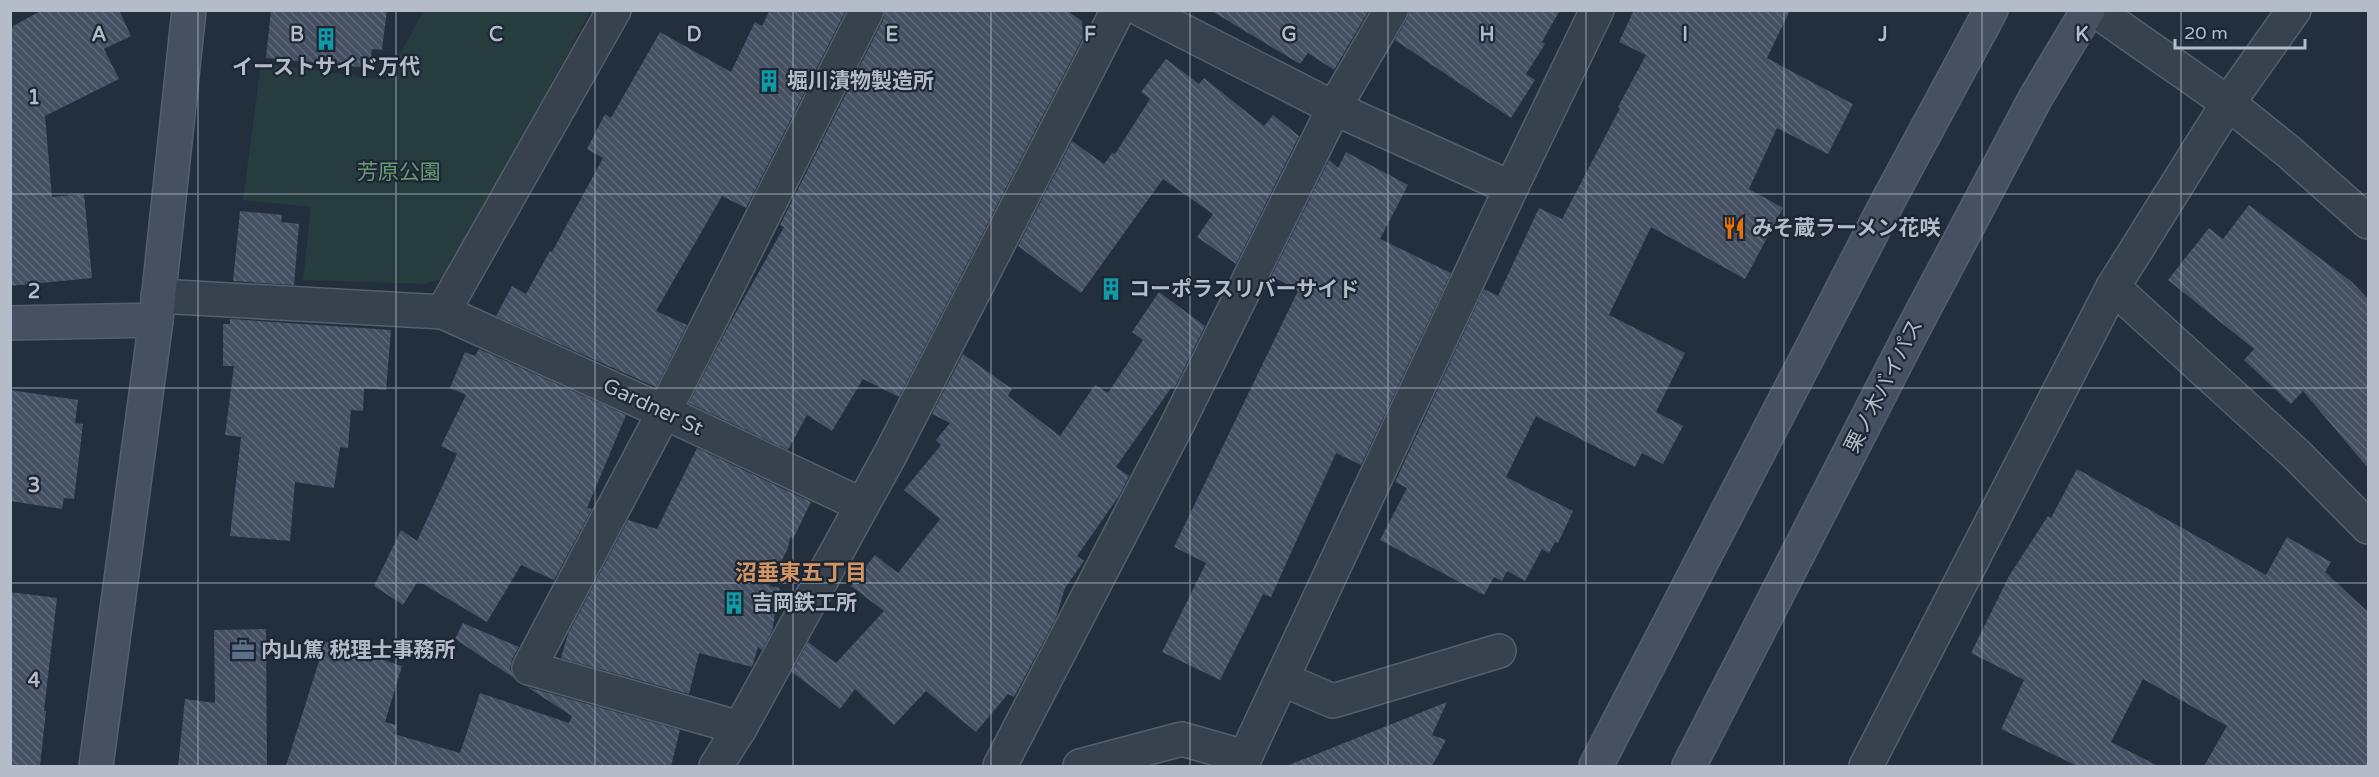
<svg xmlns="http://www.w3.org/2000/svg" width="2379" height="777" font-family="'Varela Round','Noto Sans JP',sans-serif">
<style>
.park{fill:#263c3f}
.building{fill:url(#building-back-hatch)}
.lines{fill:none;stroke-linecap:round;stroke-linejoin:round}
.street-casing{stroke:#565f6c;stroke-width:36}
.secondary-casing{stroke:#565f6c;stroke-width:36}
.street{stroke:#38414e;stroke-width:33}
.secondary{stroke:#465061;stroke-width:33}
.grid{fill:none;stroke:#b4bcc9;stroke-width:1.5;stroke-opacity:0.55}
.labels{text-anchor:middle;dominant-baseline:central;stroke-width:4.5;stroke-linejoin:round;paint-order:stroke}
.poi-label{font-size:21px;font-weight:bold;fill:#b4bcc9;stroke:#1d2633;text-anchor:start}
.park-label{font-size:21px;fill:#6b9a76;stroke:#1d2633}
.street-label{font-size:21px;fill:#b4bcc9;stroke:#1d2633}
.neighbourhood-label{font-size:22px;font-weight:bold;fill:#d59563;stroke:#1d2633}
.grid-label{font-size:20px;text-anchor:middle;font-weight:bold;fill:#b4bcc9;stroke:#1d2633;stroke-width:4.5;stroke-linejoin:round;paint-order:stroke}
</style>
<defs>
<pattern id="building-back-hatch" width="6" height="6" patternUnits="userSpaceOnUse" patternTransform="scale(1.5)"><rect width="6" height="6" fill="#455162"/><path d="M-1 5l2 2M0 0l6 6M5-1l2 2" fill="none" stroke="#5d6877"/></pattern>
</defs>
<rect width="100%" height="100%" fill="#242f3e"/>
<!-- park -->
<polygon class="park" points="424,11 590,11 451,276 425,284 303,280 311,207 243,200 261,63 385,80"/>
<!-- building -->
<g class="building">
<polygon points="42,10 119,10 131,36 104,49 119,79 45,116 52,197 84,194 92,278 10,286 10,28"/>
<polygon points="271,10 387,10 382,50 372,49 370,68 266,58"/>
<polygon points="770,10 846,10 746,208 722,196 656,311 687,325 656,387 496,316 512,286 526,294 550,251 552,252 603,158 587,149 605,114 611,118 660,32 731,72 755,22 762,26"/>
<polygon points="885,10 1066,10 1082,21 1083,37 899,397 863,379 832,431 807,415 788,450 689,403 728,327 784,227 780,225 884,18"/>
<polygon points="1210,10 1369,10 1334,70 1308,53 1300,64"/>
<polygon points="1410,10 1560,10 1542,42 1545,44 1526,74 1535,80 1511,118 1395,40 1407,19"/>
<polygon points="1634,10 1790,10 1767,58 1853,104 1828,154 1777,128 1749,189 1783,208 1745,279 1651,227 1609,315 1685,353 1656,412 1683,426 1663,464 1642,453 1635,467 1536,416 1506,477 1573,511 1558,543 1555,542 1549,553 1542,549 1525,581 1507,571 1502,581 1494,577 1484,595 1380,540 1407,488 1395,482 1484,289 1498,296 1539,208 1562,219 1620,108 1618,107 1646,55 1619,42"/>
<polygon points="1166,59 1199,84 1204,78 1264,126 1273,115 1299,136 1236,264 1197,237 1213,214 1163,179 1081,293 1018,246 1072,141 1104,164 1112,153 1115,154 1150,99 1141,92"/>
<polygon points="1346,152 1408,185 1380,239 1451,273 1361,465 1336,453 1271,597 1263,594 1220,680 1162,652 1206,563 1174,547 1298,291 1274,277 1267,285 1329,160 1338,168"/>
<polygon points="2249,205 2352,282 2368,299 2368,468 2303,391 2291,404 2244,360 2254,349 2168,280 2209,228 2223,239"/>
<polygon points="240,211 282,215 281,222 299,224 294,285 233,281"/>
<polygon points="1159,292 1205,326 1174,389 1171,388 1116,467 1129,476 1119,496 1077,556 1084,561 1065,588 1056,618 1014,697 1008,694 976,732 926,691 894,725 855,689 840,709 792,672 808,642 836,663 884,611 851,586 875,555 898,573 940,519 904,490 941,445 936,440 950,423 932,414 963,354 1012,389 1008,396 1060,436 1095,385 1108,393 1143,340 1132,332"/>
<polygon points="230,319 391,330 386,390 364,388 363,411 351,410 348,448 340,447 334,488 295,482 290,541 230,536 241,437 225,435 234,366 223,366 223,324 230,324"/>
<polygon points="479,349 626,415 587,508 592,509 554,580 521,565 487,622 418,581 403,605 374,586 401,530 417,541 457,454 441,446 466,395 450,388 465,352 475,356"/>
<polygon points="10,390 78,400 75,423 83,424 74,499 64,498 62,509 10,501"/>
<polygon points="697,448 811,502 793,539 790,537 788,548 769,586 780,588 772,631 762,650 758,647 752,667 699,653 689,694 561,658 568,634 628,520 657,529"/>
<polygon points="2077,469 2266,575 2287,537 2331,562 2325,572 2368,612 2368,766 2204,766 2227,726 2143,679 2111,742 2158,766 2077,766 2001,729 2024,680 1971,653 2009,576 2048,516 2051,518"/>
<polygon points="10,592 57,598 44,711 46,711 40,766 10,766"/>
<polygon points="463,623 519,647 512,659 510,669 514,678 455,639"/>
<polygon points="266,629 267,766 178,766 185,699 215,703 214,630"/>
<polygon points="325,642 402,666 385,722 397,725 394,734 460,753 480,693 569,723 572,716 527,687 680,730 671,766 286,766"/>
<polygon points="1447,702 1432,735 1446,740 1432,766 1290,766 1289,765"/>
</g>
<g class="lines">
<!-- street casing -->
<g class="street-casing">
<g id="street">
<polyline points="1142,10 1334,108 1511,188"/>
<polyline points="2095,10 2228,103 2289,152 2368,222"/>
<polyline points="2113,287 2296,454 2368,527"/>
<polyline points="158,296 443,312 664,412 862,505"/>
<polyline points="443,312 614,10"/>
<polyline points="1282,679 1333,701 1499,651"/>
<polyline points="740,728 529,668 664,412 867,10"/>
<polyline points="716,766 740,728 891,453 1118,10"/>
<polyline points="1000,766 1178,423 1334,108 1391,10"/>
<polyline points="1080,766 1182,739 1245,757"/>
<polyline points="1241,766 1511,188 1597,10"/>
<polyline points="1866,766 2113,287 2228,103 2294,10"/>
</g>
</g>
<!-- secondary casing -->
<g class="secondary-casing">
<g id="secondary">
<polyline points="10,323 156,320"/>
<polyline points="96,766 156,320 189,10"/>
<polyline points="1596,766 1888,201 1991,10"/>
<polyline points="1689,766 1909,337 2036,97 2088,10"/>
</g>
</g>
<!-- street -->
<use href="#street" class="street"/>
<!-- secondary -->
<use href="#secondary" class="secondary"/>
</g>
<!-- grid -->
<path class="grid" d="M 198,10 L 198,766M 396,10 L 396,766M 595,10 L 595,766M 793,10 L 793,766M 991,10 L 991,766M 1190,10 L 1190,766M 1388,10 L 1388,766M 1586,10 L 1586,766M 1784,10 L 1784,766M 1982,10 L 1982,766M 2181,10 L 2181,766M 10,194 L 2368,194M 10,388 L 2368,388M 10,583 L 2368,583"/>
<!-- icons -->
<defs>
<g id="building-bare" transform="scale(1.8)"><path d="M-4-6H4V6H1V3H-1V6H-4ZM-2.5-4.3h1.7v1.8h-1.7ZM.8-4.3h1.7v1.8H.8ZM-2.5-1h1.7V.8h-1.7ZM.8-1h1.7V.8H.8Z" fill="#0f9aa8" stroke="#1d2633" stroke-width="2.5" paint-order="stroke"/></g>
<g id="restaurant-bare" transform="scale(1.8)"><path d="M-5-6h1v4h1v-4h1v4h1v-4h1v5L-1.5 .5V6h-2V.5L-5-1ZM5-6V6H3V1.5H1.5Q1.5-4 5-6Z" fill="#e8710a" stroke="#1d2633" stroke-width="2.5" paint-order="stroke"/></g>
<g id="office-bare" transform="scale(1.8)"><path d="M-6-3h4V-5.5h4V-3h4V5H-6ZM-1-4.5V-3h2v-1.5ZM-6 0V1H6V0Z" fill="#5c6f8a" stroke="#1d2633" stroke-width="2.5" paint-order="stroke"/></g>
</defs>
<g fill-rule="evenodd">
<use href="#building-bare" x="326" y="39"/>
<use href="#building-bare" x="769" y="81"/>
<use href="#restaurant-bare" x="1734" y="228"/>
<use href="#building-bare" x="1111" y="289"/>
<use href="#building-bare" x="734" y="603"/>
<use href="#office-bare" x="243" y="650"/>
</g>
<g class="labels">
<!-- poi labels -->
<g class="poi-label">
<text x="326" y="67" text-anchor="middle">イーストサイド万代</text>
<text x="787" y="81">堀川漬物製造所</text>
<text x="1752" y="228">みそ蔵ラーメン花咲</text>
<text x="1129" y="289">コーポラスリバーサイド</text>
<text x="752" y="603">吉岡鉄工所</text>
<text x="261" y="650">内山篤 税理士事務所</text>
</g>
<!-- park labels -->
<g class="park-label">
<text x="399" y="172">芳原公園</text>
</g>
<!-- street labels -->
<g class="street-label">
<text transform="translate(1884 386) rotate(-63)">栗ノ木バイパス</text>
<text transform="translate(653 407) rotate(25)">Gardner St</text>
</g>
<!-- neighbourhood labels -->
<g class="neighbourhood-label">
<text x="801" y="573">沼垂東五丁目</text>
</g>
</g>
<g class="grid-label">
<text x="99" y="41">A</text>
<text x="297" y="41">B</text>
<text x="496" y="41">C</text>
<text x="694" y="41">D</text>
<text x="892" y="41">E</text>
<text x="1090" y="41">F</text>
<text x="1289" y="41">G</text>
<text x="1487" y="41">H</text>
<text x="1685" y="41">I</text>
<text x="1883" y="41">J</text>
<text x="2082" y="41">K</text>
<text x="34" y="104">1</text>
<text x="34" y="298">2</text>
<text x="34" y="492">3</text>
<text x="34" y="687">4</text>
</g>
<!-- border -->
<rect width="2379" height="777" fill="none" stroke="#b4bcc9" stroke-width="24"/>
<!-- scale -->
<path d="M2175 39v9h130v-9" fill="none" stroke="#b4bcc9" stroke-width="3"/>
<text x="2184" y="39" font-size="18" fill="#b4bcc9" stroke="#1d2633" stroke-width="4.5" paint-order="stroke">20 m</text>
</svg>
